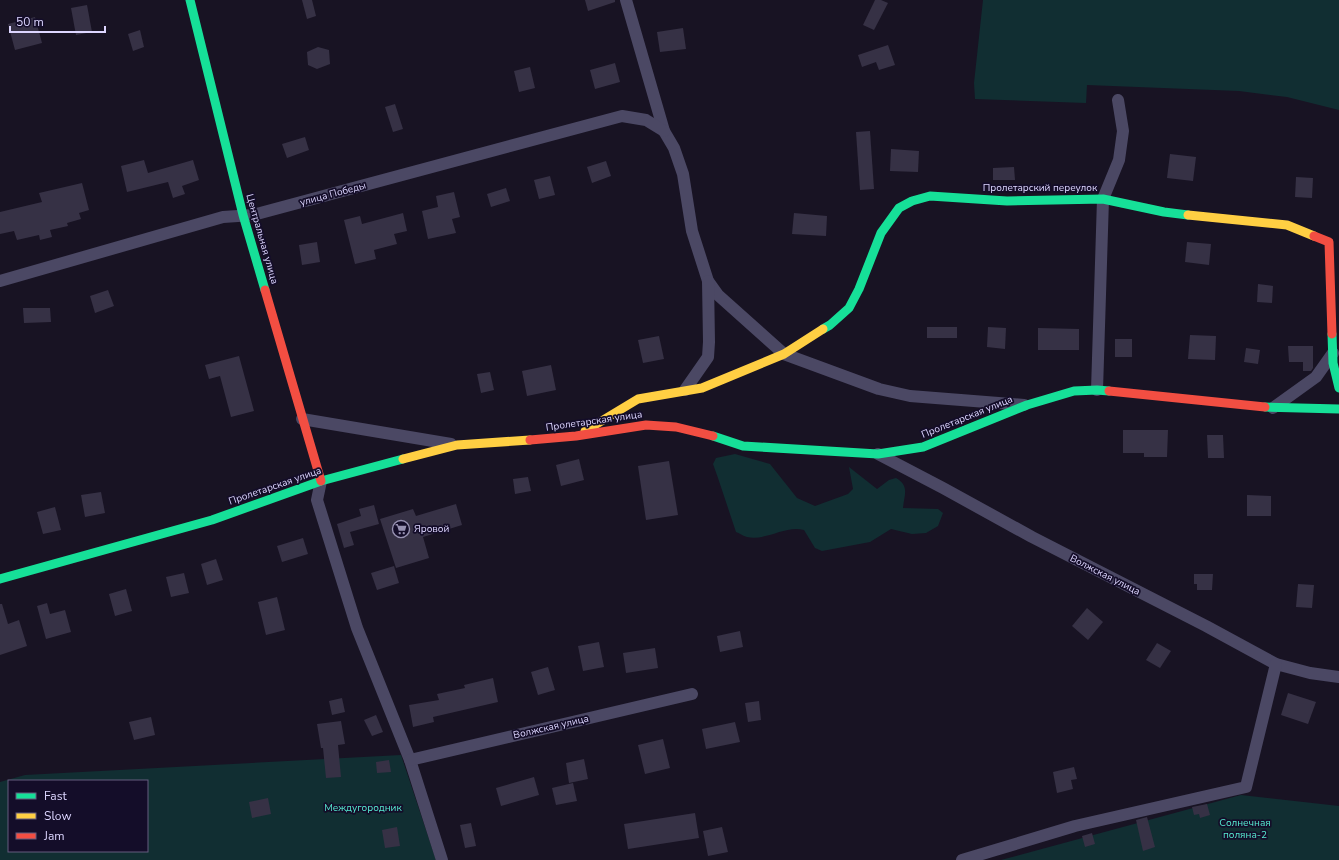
<svg xmlns="http://www.w3.org/2000/svg" width="1339" height="860" font-family="'Nunito Sans',sans-serif">
<style>
.green{fill:#112e32;fill-rule:evenodd}
.building{fill:#363145}
.lines{fill:none;stroke-linecap:round;stroke-linejoin:round}
.street{stroke:#4b4864;stroke-width:12}
.fast{stroke:#16e098;stroke-width:9}
.slow{stroke:#ffcf43;stroke-width:9}
.jam{stroke:#f24e42;stroke-width:9}
.labels{text-anchor:middle;dominant-baseline:central;stroke-width:3.5;stroke-linejoin:round;paint-order:stroke}
.street-label{font-size:10px;fill:#ddd6ff;stroke:#140d29}
.poi-label{font-size:10px;fill:#ddd6ff;stroke:#140d29;text-anchor:start}
.park-label{font-size:10px;fill:#56ebd1;stroke:#140d29}
</style>
<rect width="100%" height="100%" fill="#181323"/>
<!-- green -->
<g class="green">
<polygon points="983,0 1339,0 1339,110 1287,97 1239,91 1087,85 1086,103 975,99 974,83"/>
<path d="M 735,454 L 770,464 L 797,498 L 815,506 L 848,494 L 853,489 L 849,467 L 877,489 L 889,480 L 896,478 C 910,486 904,495 903,508 L 938,509 L 943,513 L 938,526 L 926,533 L 912,534 L 891,529 L 870,542 L 822,551 L 815,548 L 804,530 C 785,525 767,541 747,537 C 743,536 739,533 736,532 L 718,478 L 713,464 L 716,458 Z"/>
<path d="M 401,755 L 436,860 L 0,860 L 0,782 L 25,775 ZM 9,781 L 147,781 L 147,851 L 9,851 Z"/>
<polygon points="1241,795 1339,806 1339,860 1001,860"/>
</g>
<!-- building -->
<g class="building">
<polygon points="302,0 312,0 316,16 307,19"/>
<polygon points="585,0 615,0 615,2 588,11"/>
<polygon points="875,0 881,0 888,3 874,30 863,25"/>
<polygon points="87,5 92,32 76,35 71,8"/>
<polygon points="35,17 42,43 15,50 8,24"/>
<polygon points="683,28 686,49 660,52 657,32"/>
<polygon points="140,30 144,47 133,51 128,34"/>
<polygon points="888,45 895,65 879,70 876,62 862,67 858,55"/>
<polygon points="318,47 329,50 330,64 317,69 308,65 307,52"/>
<polygon points="615,63 620,82 595,89 590,70"/>
<polygon points="530,67 535,88 519,92 514,71"/>
<polygon points="395,104 403,129 393,132 385,107"/>
<polygon points="870,131 874,189 860,190 856,132"/>
<polygon points="305,137 309,150 287,158 282,144"/>
<polygon points="891,149 919,151 918,172 890,171"/>
<polygon points="1170,154 1196,157 1193,181 1167,178"/>
<polygon points="144,160 148,173 193,160 199,180 182,186 185,194 173,198 168,182 127,192 121,166"/>
<polygon points="606,161 611,176 592,183 587,167"/>
<polygon points="1014,167 1015,180 993,180 993,168"/>
<polygon points="550,176 555,195 539,199 534,180"/>
<polygon points="1296,177 1313,178 1312,198 1295,197"/>
<polygon points="82,183 89,210 79,213 81,219 67,223 68,226 50,230 52,237 40,240 39,235 17,240 14,231 0,234 0,212 42,202 39,193"/>
<polygon points="506,188 510,201 491,207 487,194"/>
<polygon points="454,192 460,217 452,219 456,233 428,239 422,211 438,207 436,196"/>
<polygon points="403,213 407,231 394,234 397,244 374,250 376,259 355,264 344,220 360,216 362,224"/>
<polygon points="794,213 827,216 826,236 792,234"/>
<polygon points="317,242 320,262 302,265 299,245"/>
<polygon points="1187,242 1211,244 1209,265 1185,262"/>
<polygon points="1258,284 1273,286 1272,303 1257,302"/>
<polygon points="108,290 114,306 95,313 90,296"/>
<polygon points="23,308 50,308 51,322 24,323"/>
<rect x="927" y="327" width="30" height="11"/>
<polygon points="988,327 1006,328 1005,349 987,347"/>
<polygon points="1038,328 1079,329 1079,350 1038,350"/>
<polygon points="1190,335 1216,336 1215,360 1188,359"/>
<polygon points="659,336 664,359 643,363 638,340"/>
<rect x="1115" y="339" width="17" height="18"/>
<polygon points="1288,346 1313,346 1313,368 1311,371 1303,371 1303,362 1289,362"/>
<polygon points="1246,348 1260,350 1258,364 1244,362"/>
<polygon points="239,356 254,411 231,417 220,376 209,379 205,365"/>
<polygon points="551,365 556,390 527,396 522,371"/>
<polygon points="490,372 494,390 481,393 477,374"/>
<polygon points="1123,430 1168,430 1167,457 1144,457 1144,453 1123,453"/>
<polygon points="1207,435 1223,435 1224,458 1208,458"/>
<polygon points="579,459 584,480 561,486 556,465"/>
<polygon points="669,461 678,515 646,520 638,466"/>
<polygon points="528,477 531,491 515,494 513,479"/>
<polygon points="101,492 105,513 85,517 81,495"/>
<polygon points="1247,495 1271,496 1271,516 1247,516"/>
<polygon points="456,504 462,525 423,537 429,558 396,568 380,519 413,509 416,516"/>
<polygon points="374,505 379,524 350,532 354,545 344,548 337,524 361,516 359,509"/>
<polygon points="55,507 61,530 43,534 37,512"/>
<polygon points="303,538 308,554 282,562 277,546"/>
<polygon points="216,559 223,580 207,585 201,564"/>
<polygon points="394,566 399,583 377,590 371,573"/>
<polygon points="184,573 189,593 171,597 166,577"/>
<polygon points="1194,574 1213,574 1212,590 1197,590 1197,584 1194,584"/>
<polygon points="1298,584 1314,585 1312,608 1296,607"/>
<polygon points="126,589 132,611 115,616 109,594"/>
<polygon points="277,597 285,630 266,635 258,602"/>
<polygon points="47,603 50,614 65,610 71,632 46,639 37,606"/>
<polygon points="0,604 2,604 8,624 19,620 27,646 0,655"/>
<polygon points="1087,608 1103,622 1088,640 1072,626"/>
<polygon points="740,631 743,647 720,652 717,636"/>
<polygon points="599,642 604,667 583,671 578,646"/>
<polygon points="1157,643 1171,651 1160,668 1146,660"/>
<polygon points="655,648 658,668 626,673 623,653"/>
<polygon points="548,667 555,690 538,695 531,672"/>
<polygon points="493,678 498,702 433,717 434,722 413,727 409,705 439,700 437,694 465,688 464,685"/>
<polygon points="1288,693 1316,702 1308,724 1281,715"/>
<polygon points="342,698 345,712 332,715 329,701"/>
<polygon points="759,701 761,720 748,722 745,703"/>
<polygon points="376,715 383,732 372,736 364,720"/>
<polygon points="151,717 155,735 134,740 129,722"/>
<polygon points="341,721 345,744 338,745 341,777 326,778 323,748 321,748 317,724"/>
<polygon points="735,722 740,742 706,749 702,729"/>
<polygon points="663,739 670,768 645,774 638,745"/>
<polygon points="584,759 588,779 569,783 566,763"/>
<polygon points="389,760 391,772 377,773 376,762"/>
<polygon points="1074,767 1077,779 1071,780 1073,789 1057,793 1053,772"/>
<polygon points="534,777 539,795 501,806 496,788"/>
<polygon points="573,783 577,801 556,805 552,788"/>
<polygon points="268,798 271,814 252,818 249,802"/>
<polygon points="1207,804 1210,815 1200,818 1199,814 1194,815 1192,807"/>
<polygon points="695,813 699,838 628,849 624,824"/>
<polygon points="1147,817 1155,847 1143,851 1136,820"/>
<polygon points="471,823 476,846 465,848 460,825"/>
<polygon points="397,827 400,846 385,848 382,830"/>
<polygon points="722,827 728,852 708,856 703,831"/>
<polygon points="1092,833 1095,844 1085,847 1082,836"/>
</g>
<g class="lines">
<!-- street -->
<g class="street">
<polyline points="626,0 664,131 674,148 683,174 692,231 708,281 718,295 784,354 879,389 910,396 1024,405"/>
<polyline points="0,281 223,217 253,215 622,116 646,120 664,131"/>
<polyline points="685,390 708,357 709,342 708,281"/>
<polyline points="1097,390 1103,199 1119,160 1123,131 1118,100"/>
<polyline points="1273,408 1316,377 1333,353"/>
<polyline points="302,419 451,444"/>
<polyline points="878,454 943,488 1032,537 1206,626 1276,664 1310,673 1339,677"/>
<polyline points="321,481 317,500 357,628 410,760 442,860"/>
<polyline points="410,760 692,694"/>
<polyline points="962,860 1075,826 1246,787 1276,664"/>
</g>
<!-- fast -->
<g class="fast">
<polyline points="190,0 243,215 265,290"/>
<polyline points="823,329 830,325 849,308 859,289 881,233 899,208 912,201 930,196 1007,201 1103,199 1164,212 1188,215"/>
<polyline points="1332,334 1333,363 1339,388"/>
<polyline points="1265,407 1339,409"/>
<polyline points="713,436 743,446 878,454 923,447 1027,405 1074,391 1097,390 1109,391"/>
<polyline points="0,579 212,520 321,481 403,459"/>
</g>
<!-- slow -->
<g class="slow">
<polyline points="1188,215 1287,225 1314,236"/>
<polyline points="585,431 638,399 702,388 784,354 823,329"/>
<polyline points="403,459 457,445 530,440"/>
</g>
<!-- jam -->
<g class="jam">
<polyline points="1314,236 1329,242 1332,334"/>
<polyline points="265,290 321,481"/>
<polyline points="1109,391 1265,407"/>
<polyline points="530,440 576,436 646,425 676,427 713,436"/>
</g>
</g>
<!-- icons -->
<defs>
<g id="supermarket-ring" transform="scale(0.9)"><circle r="9.5" fill="#140d29" stroke="#9892b2" stroke-width="1.5"/><path d="M-6-5.5h2.5l.6 2H6L4.5 2H-2.5L-4.4-4H-6ZM-1.5 3.2a1.3 1.3 0 1 0 .1 0ZM3 3.2a1.3 1.3 0 1 0 .1 0Z" fill="#9892b2"/></g>
</defs>
<g fill-rule="evenodd">
<use href="#supermarket-ring" x="401" y="529"/>
</g>
<g class="labels">
<!-- street labels -->
<g class="street-label">
<text x="1040" y="188">Пролетарский переулок</text>
<text transform="translate(333 194) rotate(-15)">улица Победы</text>
<text transform="translate(262 239) rotate(74)">Центральная улица</text>
<text transform="translate(967 417) rotate(-22)">Пролетарская улица</text>
<text transform="translate(594 421) rotate(-8)">Пролетарская улица</text>
<text transform="translate(275 486) rotate(-19)">Пролетарская улица</text>
<text transform="translate(1105 575) rotate(27)">Волжская улица</text>
<text transform="translate(551 727) rotate(-13)">Волжская улица</text>
</g>
<!-- poi labels -->
<g class="poi-label">
<text x="414" y="529">Яровой</text>
</g>
<!-- park labels -->
<g class="park-label">
<text x="363" y="808">Междугородник</text>
<text x="1245" y="823">Солнечная<tspan x="1245" dy="12">поляна-2</tspan></text>
</g>
</g>
<!-- legend -->
<rect x="8" y="780" width="140" height="72" fill="#140d29" stroke="#645d7f"/>
<rect x="16" y="793" width="20" height="6" fill="#16e098" stroke="#645d7f"/>
<text x="44" y="800" font-size="12" fill="#ddd6ff">Fast</text>
<rect x="16" y="813" width="20" height="6" fill="#ffcf43" stroke="#645d7f"/>
<text x="44" y="820" font-size="12" fill="#ddd6ff">Slow</text>
<rect x="16" y="833" width="20" height="6" fill="#f24e42" stroke="#645d7f"/>
<text x="44" y="840" font-size="12" fill="#ddd6ff">Jam</text>
<!-- scale -->
<path d="M10 26v6h95v-6" fill="none" stroke="#ddd6ff" stroke-width="2"/>
<text x="16" y="26" font-size="12" fill="#ddd6ff" stroke="#140d29" stroke-width="3" paint-order="stroke">50 m</text>
</svg>
